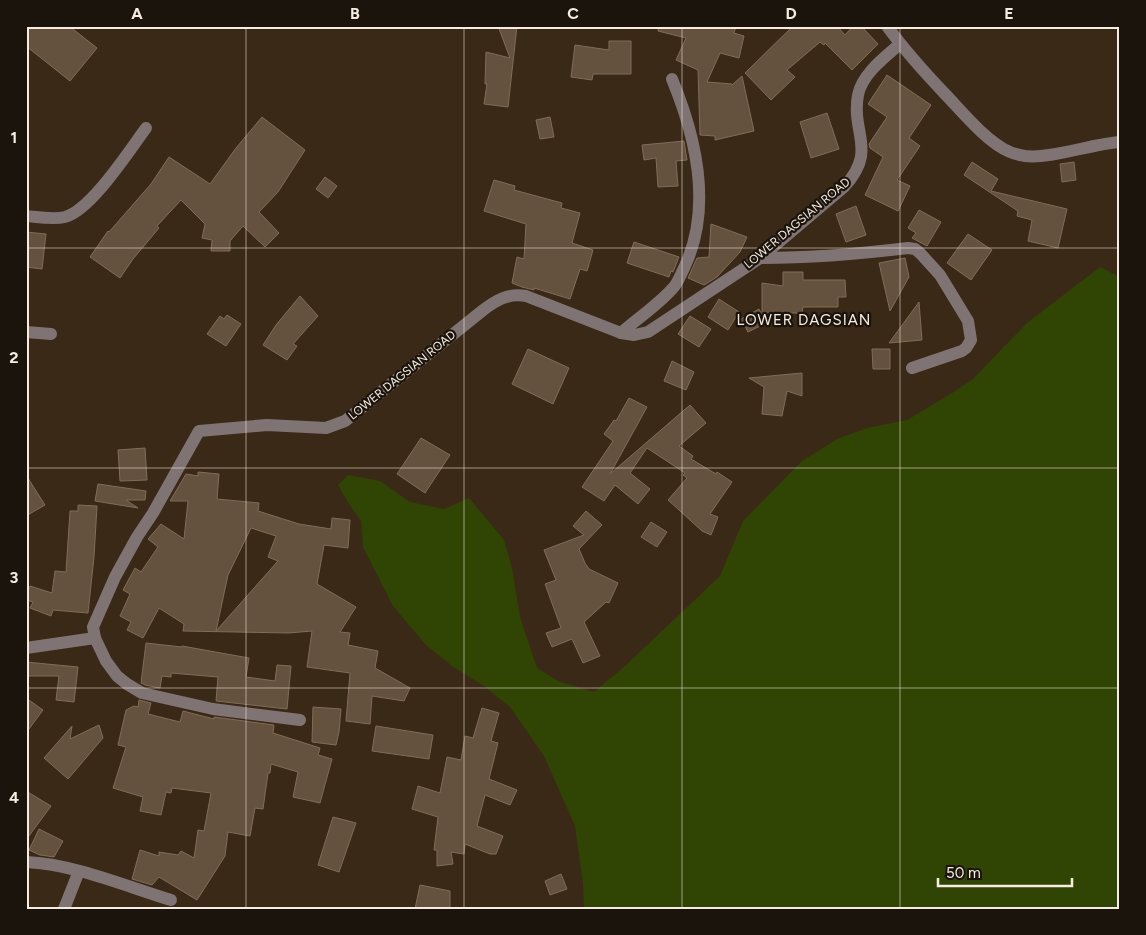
<svg xmlns="http://www.w3.org/2000/svg" width="1146" height="935" font-family="Figtree,sans-serif">
<style>
.green{fill:#304503}
.building{fill:#64513e;stroke:#806d59;fill-rule:evenodd}
.lines{fill:none;stroke-linecap:round;stroke-linejoin:round}
.minor{stroke:#807373;stroke-width:12}
.grid{fill:none;stroke:#f7ece1;stroke-width:1;stroke-opacity:0.55}
.labels{text-anchor:middle;dominant-baseline:central;stroke-width:4.5;stroke-linejoin:round;paint-order:stroke}
.street-label{font-size:12px;fill:#f7ece1;stroke:#1b140c}
.quarter-label{font-size:15px;letter-spacing:1px;fill:#f7ece1;stroke:#1b140c}
.neatline{fill:none;stroke:#f7ece1;stroke-width:2}
.grid-label{font-size:16px;text-anchor:middle;font-weight:bold;fill:#f7ece1}
</style>
<rect width="100%" height="100%" fill="#3a2917"/>
<!-- green -->
<polygon class="green" points="1100,267 1120,277 1120,909 584,909 583,884 575,826 544,756 510,707 484,686 452,666 426,645 393,606 363,547 361,521 349,504 338,485 348,475 380,481 410,502 444,509 469,498 504,540 512,568 520,617 537,668 558,681 594,692 625,666 720,576 743,521 802,461 837,439 867,428 907,420 949,395 973,379 1027,323"/>
<!-- building -->
<g class="building">
<polygon points="26,26 69,26 97,48 70,81 26,46"/>
<polygon points="498,26 517,26 508,107 484,104 487,84 485,84 486,52 510,58"/>
<polygon points="659,26 736,26 734,33 744,36 739,58 720,53 707,82 732,84 732,85 742,76 754,131 715,140 715,136 700,135 698,70 676,60 686,38 658,31"/>
<polygon points="793,26 837,26 845,35 853,26 861,26 878,44 852,70 825,43 824,45 820,42 787,70 795,77 771,100 745,73"/>
<polygon points="609,41 631,41 631,74 593,74 592,80 571,77 575,45 609,50"/>
<polygon points="887,75 931,105 909,138 920,146 897,180 910,186 898,211 865,195 883,157 870,148 869,144 887,117 868,104"/>
<polygon points="827,113 839,149 811,158 800,122"/>
<polygon points="262,117 305,150 278,192 259,212 279,233 265,247 243,226 230,241 230,251 211,251 212,240 202,238 205,224 181,200 157,226 159,228 133,259 120,278 90,257 108,231 109,232 151,184 169,157 210,184 236,148"/>
<polygon points="550,117 554,137 540,139 536,120"/>
<polygon points="684,141 687,160 676,161 678,186 658,187 656,158 644,160 642,145"/>
<polygon points="972,162 998,179 991,191 1067,209 1058,248 1028,241 1032,220 1017,216 1018,211 964,175"/>
<polygon points="1074,162 1076,180 1062,182 1060,164"/>
<polygon points="325,177 337,186 328,198 316,189"/>
<polygon points="494,180 515,186 514,190 562,203 561,208 580,213 572,243 593,250 587,271 580,269 570,299 534,288 534,290 522,287 512,283 517,257 524,259 526,224 484,211"/>
<polygon points="856,206 866,235 846,242 836,214"/>
<polygon points="919,210 941,222 927,246 912,238 916,233 908,228"/>
<polygon points="711,224 747,237 740,252 717,277 704,285 688,278 697,258 709,257"/>
<polygon points="26,232 46,234 42,269 26,267"/>
<polygon points="968,234 992,250 971,280 947,263"/>
<polygon points="634,242 679,257 673,272 671,271 669,277 627,263"/>
<polygon points="905,258 909,277 890,311 879,263"/>
<polygon points="783,272 803,272 803,280 845,280 846,297 838,297 838,307 803,307 802,313 762,313 762,283 783,286"/>
<polygon points="300,296 318,316 293,344 297,346 287,360 263,345 276,325"/>
<polygon points="719,299 739,312 728,330 708,317"/>
<polygon points="919,302 922,340 889,343"/>
<polygon points="759,309 766,323 748,332 741,319"/>
<polygon points="227,315 241,324 226,346 207,334 220,316 224,319"/>
<polygon points="690,316 711,329 699,347 678,334"/>
<polygon points="528,349 569,368 553,404 512,384"/>
<polygon points="872,349 890,349 890,369 873,369"/>
<polygon points="672,361 694,372 686,390 664,381"/>
<polygon points="802,373 802,396 787,391 782,416 762,414 764,387 749,378"/>
<polygon points="629,398 647,407 610,474 690,405 706,423 679,446 693,456 691,459 716,474 717,472 732,482 710,514 718,517 711,535 702,531 668,500 687,478 683,475 685,473 647,448 630,473 650,489 638,504 615,485 604,501 582,487 613,441 604,434 614,420 616,421"/>
<polygon points="421,438 450,455 425,493 397,474"/>
<polygon points="145,448 147,480 120,481 118,450"/>
<path d="M 198,472 L 219,474 L 217,499 L 259,503 L 258,511 L 299,524 L 331,529 L 332,518 L 350,520 L 348,548 L 324,545 L 317,584 L 356,607 L 340,632 L 350,633 L 348,645 L 378,651 L 375,668 L 410,688 L 404,701 L 372,696 L 370,724 L 346,721 L 350,673 L 307,667 L 312,631 L 289,633 L 183,631 L 184,624 L 159,608 L 143,638 L 127,630 L 131,622 L 120,616 L 130,594 L 123,590 L 135,568 L 141,572 L 158,547 L 148,539 L 161,524 L 184,539 L 188,501 L 170,501 L 186,474 L 198,476 ZM 251,528 L 276,536 L 268,557 L 278,561 L 216,631 L 228,575 Z"/>
<polygon points="26,475 45,505 26,516"/>
<polygon points="98,484 146,491 145,500 126,500 138,508 95,501"/>
<polygon points="78,505 97,506 94,557 88,613 53,610 51,616 30,608 33,602 26,600 26,595 30,586 52,593 55,571 66,572 70,511 78,511"/>
<polygon points="586,511 602,525 579,549 585,563 589,569 618,583 609,603 606,602 584,622 600,656 583,663 572,639 552,647 546,633 561,628 545,584 556,580 544,550 584,535 573,526"/>
<polygon points="651,522 667,532 657,547 641,537"/>
<polygon points="146,643 182,647 182,646 249,658 246,677 275,681 277,665 291,666 287,709 216,701 218,677 171,673 171,677 162,676 160,688 145,685 141,683"/>
<polygon points="26,662 78,667 74,702 56,700 59,676 26,676"/>
<polygon points="26,698 43,710 26,733"/>
<polygon points="139,700 151,703 148,714 180,722 183,711 214,719 214,717 274,725 273,733 320,748 318,755 332,759 320,803 293,797 298,772 271,764 270,773 268,773 263,809 255,808 250,836 228,832 225,856 197,900 159,877 152,885 132,879 140,850 159,856 159,852 178,855 181,851 194,858 198,830 204,831 211,793 172,788 171,793 166,792 161,815 140,811 143,797 113,788 126,747 118,745 126,710 134,706 138,707"/>
<polygon points="313,707 341,709 339,732 336,745 312,742"/>
<polygon points="482,708 499,713 491,741 498,743 489,779 517,790 510,805 485,795 477,826 503,836 496,854 490,854 465,844 464,854 451,852 453,864 437,866 437,850 434,850 438,817 412,809 418,786 440,793 447,757 461,760 465,736 473,738"/>
<polygon points="99,725 103,738 68,779 44,758 72,726 70,739"/>
<polygon points="376,726 433,735 429,759 372,751"/>
<polygon points="26,791 51,806 26,840"/>
<polygon points="333,817 356,823 339,872 318,865"/>
<polygon points="39,829 63,841 54,857 40,855 29,850"/>
<polygon points="561,874 567,889 550,895 545,881"/>
<polygon points="420,885 450,891 450,909 415,909"/>
</g>
<g class="lines">
<!-- minor -->
<g class="minor">
<path d="M 887,26 C 905,51 926,74 947,96 C 963,113 988,143 1010,152 C 1014,154 1020,155 1025,156 C 1051,159 1091,144 1120,142"/>
<path d="M 26,216 C 39,217 52,220 65,217 C 91,210 129,151 146,128"/>
<path d="M 760,258 C 810,258 859,254 908,248 L 915,249 L 920,253 L 940,275 L 968,321 L 971,340 L 966,348 L 962,351 L 912,368"/>
<polyline points="26,332 51,334"/>
<path d="M 621,333 C 638,318 658,305 673,288 C 678,283 681,274 684,268 C 713,208 696,137 672,79"/>
<polyline points="26,648 95,638"/>
<path d="M 300,720 L 213,709 L 142,693 L 127,684 L 117,676 L 106,661 L 95,638 L 93,627 L 115,577 L 137,537 L 153,513 L 199,431 L 267,425 L 326,428 L 345,421 L 482,311 C 496,300 508,293 526,296 L 621,333 L 634,335 L 648,332 L 760,258 L 844,187 C 878,150 851,134 858,95 C 862,74 885,57 900,44"/>
<path d="M 26,862 C 74,864 125,886 171,900"/>
<polyline points="64,909 79,871"/>
</g>
</g>
<!-- grid -->
<path class="grid" d="M 246,26 L 246,909M 464,26 L 464,909M 682,26 L 682,909M 900,26 L 900,909M 26,248 L 1120,248M 26,468 L 1120,468M 26,688 L 1120,688"/>
<g class="labels">
<!-- street labels -->
<g class="street-label">
<text transform="translate(797 223) rotate(-40)">LOWER DAGSIAN ROAD</text>
<text transform="translate(402 375) rotate(-39)">LOWER DAGSIAN ROAD</text>
</g>
<!-- quarter labels -->
<g class="quarter-label">
<text x="804" y="320">LOWER DAGSIAN</text>
</g>
</g>
<!-- border -->
<rect width="1146" height="935" fill="none" stroke="#1b140c" stroke-width="55"/>
<!-- scale -->
<path d="M938 878v8h134v-8" fill="none" stroke="#f7ece1" stroke-width="2.5"/>
<text x="946" y="878" font-size="15" fill="#f7ece1" stroke="#1b140c" stroke-width="4" paint-order="stroke">50 m</text>
<rect x="28" y="28" width="1090" height="880" class="neatline"/>
<g class="grid-label">
<text x="137" y="19">A</text>
<text x="355" y="19">B</text>
<text x="573" y="19">C</text>
<text x="791" y="19">D</text>
<text x="1009" y="19">E</text>
<text x="14" y="143">1</text>
<text x="14" y="363">2</text>
<text x="14" y="583">3</text>
<text x="14" y="803">4</text>
</g>
</svg>
